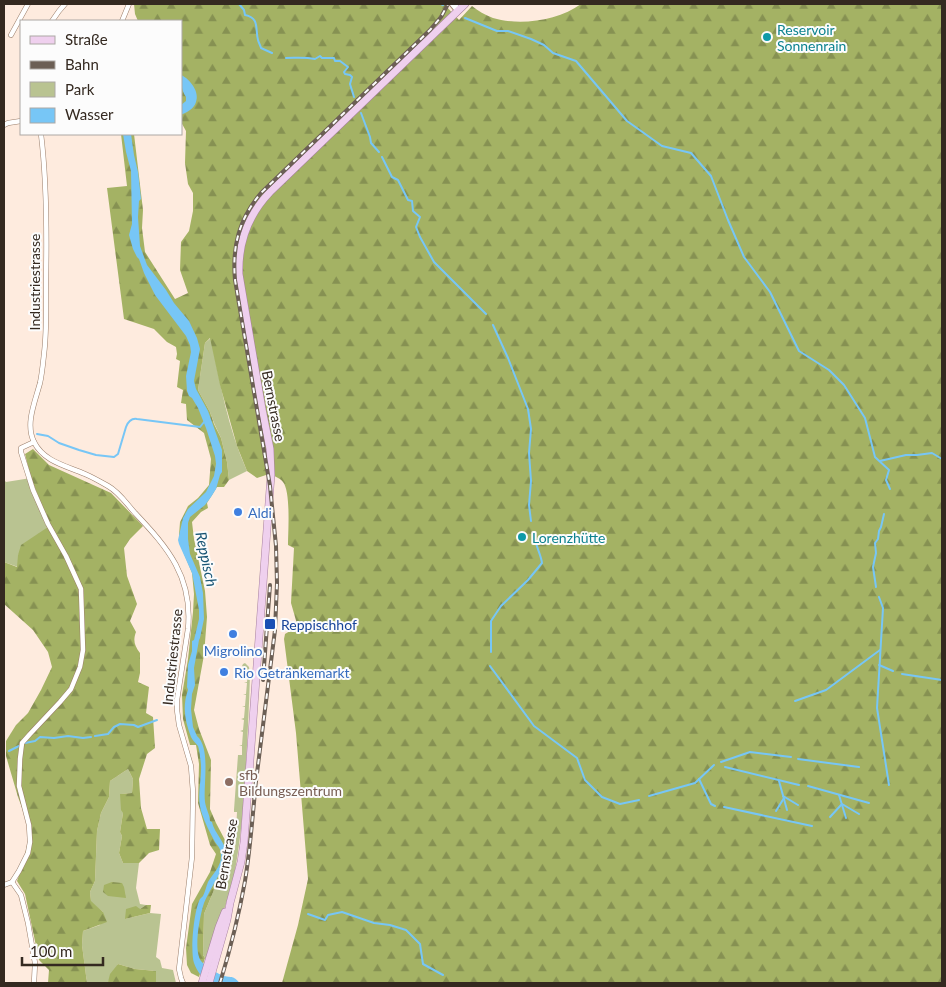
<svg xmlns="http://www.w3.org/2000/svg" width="946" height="987" font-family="Lato,sans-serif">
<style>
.green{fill:#b9c391}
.forest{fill:url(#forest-firs)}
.water{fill:#77c6f6}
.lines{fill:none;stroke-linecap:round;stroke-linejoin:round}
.stream{stroke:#77c6f6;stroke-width:2}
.minor-casing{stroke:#9a7d69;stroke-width:5.5}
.secondary-casing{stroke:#9a7d69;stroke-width:8}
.primary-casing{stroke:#a7819e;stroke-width:8}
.minor{stroke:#fff;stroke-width:4.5}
.secondary{stroke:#fff;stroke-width:6}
.primary{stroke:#efd0ee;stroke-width:7}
.rail-casing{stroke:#6c5f55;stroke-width:4}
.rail{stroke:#fcfcfc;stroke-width:2;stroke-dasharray:5.5;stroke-linecap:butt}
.culture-dot{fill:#0f9aa8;stroke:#fcfcfc;stroke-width:2}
.shop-dot{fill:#3f7fe0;stroke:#fcfcfc;stroke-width:2}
.transit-dot{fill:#1a4fb4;stroke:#fcfcfc;stroke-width:2}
.education-dot{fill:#8d6e63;stroke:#fcfcfc;stroke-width:2}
.labels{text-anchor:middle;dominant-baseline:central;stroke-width:4;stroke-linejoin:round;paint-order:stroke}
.culture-label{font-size:14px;fill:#0d838f;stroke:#fcfcfc;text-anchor:start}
.street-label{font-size:14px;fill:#342920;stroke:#fcfcfc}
.shop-label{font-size:14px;fill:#366cbe;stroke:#fcfcfc;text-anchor:start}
.transit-label{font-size:14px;fill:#164399;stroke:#fcfcfc;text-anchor:start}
.education-label{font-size:14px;fill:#785e54;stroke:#fcfcfc;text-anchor:start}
.water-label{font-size:15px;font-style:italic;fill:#175474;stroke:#fcfcfc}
</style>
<defs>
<pattern id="forest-firs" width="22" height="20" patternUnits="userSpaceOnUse" patternTransform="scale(1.25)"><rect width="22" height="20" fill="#a4b264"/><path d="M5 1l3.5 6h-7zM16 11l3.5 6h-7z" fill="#869152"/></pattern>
</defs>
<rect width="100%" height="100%" fill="#feebde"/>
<!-- green -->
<g class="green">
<path d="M 211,338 C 220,383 228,429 247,471 L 229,480 L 227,462 L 221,438 L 214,423 L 210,412 L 198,390 L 205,343 Z"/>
<polygon points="31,478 47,518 48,527 18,555 18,567 4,562 4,480 6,482"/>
<path d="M 245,663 L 249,667 L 250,675 C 249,711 247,746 245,782 C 243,813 240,845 234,876 C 228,905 214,932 206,959 L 203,955 L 204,914 L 219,878 L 226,875 L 232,863 L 229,850 L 235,850 L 237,812 L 234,812 L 234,810 L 238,755 L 242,755 L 242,746 L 239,746 L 242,745 L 243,732 L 240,731 L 243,730 L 244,720 L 241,719 L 244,718 L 245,707 L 242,707 L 245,706 L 246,695 L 243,695 L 246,694 L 247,683 L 244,682 L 247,682 L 248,671 L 245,670 L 244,667 L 242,666 L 243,664 Z"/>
<polygon points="128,769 133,779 132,793 121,794 123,813 120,832 122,836 119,853 123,863 139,863 136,888 140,904 146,905 125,919 150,913 161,914 156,957 160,960 162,968 173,970 176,983 156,983 156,971 135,969 118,964 108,982 109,983 87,983 82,945 83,931 100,925 103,912 91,902 90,892 95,881 97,831 101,813 109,797 110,781"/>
</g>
<!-- forest -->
<g class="forest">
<path d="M 134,4 L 444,4 L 459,20 L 472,6 C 478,11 485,15 493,18 C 519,26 558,21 581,4 L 942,4 L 942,983 L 282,983 L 298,925 L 308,879 L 296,733 L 284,639 L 285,634 L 290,631 L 297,624 L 291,603 L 294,548 L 288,545 C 288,532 291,492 283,482 C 280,478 274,476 269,474 L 257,478 L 247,471 L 237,446 L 220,385 L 210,338 L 205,343 L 198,390 L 210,412 L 214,424 L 221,438 L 227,462 L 229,480 L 224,487 L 217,487 L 207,503 L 208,508 L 201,512 L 192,522 L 194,539 L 205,591 L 207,617 L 204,655 L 194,710 L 199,729 L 211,760 L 210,809 L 216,823 L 225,840 L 232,863 L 226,875 L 219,878 L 204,914 L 203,955 L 205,958 L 199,977 L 191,973 L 187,965 L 186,948 L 192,904 L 210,872 L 216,854 L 210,845 L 198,803 L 199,764 L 196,745 L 190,745 L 183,719 L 182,695 L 188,659 L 193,612 L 194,594 L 192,573 L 182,549 L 179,535 L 180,522 L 188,506 L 198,498 L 209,485 L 211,459 L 204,433 L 187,420 L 186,404 L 181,403 L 183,390 L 177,387 L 180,361 L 176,359 L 177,354 L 176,347 L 167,342 L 154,329 L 124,319 L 107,188 L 127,186 L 121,134 L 134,134 L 143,210 L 142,228 L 145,252 L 175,299 L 188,293 L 180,270 L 181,242 L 189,231 L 193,211 L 193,193 L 188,184 L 185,163 L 186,131 L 181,122 L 181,21 L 138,21 L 135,14 Z"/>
<path d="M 33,449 L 49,465 L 111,493 L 143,526 L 130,539 L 124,548 L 127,576 L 137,604 L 130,621 L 136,632 C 133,640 134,645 140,653 L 140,673 L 138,682 L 149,687 L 146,713 L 153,717 L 155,748 L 147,754 L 139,779 L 141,808 L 147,829 L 160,829 L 159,850 L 149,853 L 139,863 L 123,863 L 119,853 L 122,836 L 120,832 L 123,813 L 121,810 L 120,794 L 132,793 L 133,779 L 128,769 L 110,781 L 109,797 L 101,813 L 97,831 L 95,881 L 90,892 L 91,901 L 103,912 L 107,922 L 83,931 L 82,945 L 87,983 L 48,983 L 49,970 L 39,960 L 25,894 L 17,881 L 23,864 L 29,836 L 28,824 L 18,797 L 6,756 L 6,741 L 16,725 L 28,713 L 41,690 L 52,667 L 48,652 L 33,630 L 4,604 L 4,562 L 17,567 L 18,555 L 21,545 L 48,527 L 47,518 L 31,478 L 25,454 Z"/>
<polygon points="112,882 122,883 124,887 126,898 108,896 103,892 104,885"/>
<polygon points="146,905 151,905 150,913 125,919 126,909 136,906 140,909"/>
<polygon points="118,964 135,969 156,971 156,983 109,983 108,982 110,974"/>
</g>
<!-- water -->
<g class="water">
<path d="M 181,75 C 190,79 200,92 196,102 C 194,109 187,112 181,115 L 181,105 L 186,101 L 186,97 C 181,90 181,82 181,75 Z"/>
<path d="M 123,134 L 131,134 L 134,155 L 138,172 L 141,199 L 139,201 L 138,217 L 140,246 L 147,265 L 166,290 L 174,303 L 189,321 L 197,338 L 200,349 L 194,381 L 196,389 L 208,411 L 222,450 L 222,472 L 220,475 L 216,489 L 211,497 L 205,505 L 190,517 L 188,523 L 188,539 L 190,554 L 200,577 L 203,593 L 204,619 L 200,638 L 199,640 L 194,668 L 195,685 L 192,694 L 191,709 L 193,727 L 197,736 C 211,748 203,785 205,802 C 206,809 210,815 210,821 L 212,822 C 215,836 229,843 226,862 C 220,874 209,891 204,903 C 200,915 193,950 201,961 C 204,965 218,974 224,976 C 233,978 232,975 240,983 C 218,983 203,987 194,963 C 190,951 194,910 200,899 C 201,898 202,897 203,896 C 205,892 206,887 208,882 C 213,874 222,865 221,855 C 221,849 218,846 215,842 C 210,833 205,823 202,814 C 195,795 204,776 200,757 C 200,754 199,749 198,746 C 196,743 193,741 191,737 C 185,721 182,707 188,690 L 187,687 L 188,665 L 192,651 L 192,641 L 194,640 L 199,619 L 199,610 L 192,573 L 179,544 L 178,540 L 183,518 L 188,509 L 206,492 L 214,476 L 216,464 L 215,456 L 206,428 L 198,408 L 192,398 L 189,396 L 187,391 L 186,376 L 191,352 L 190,345 L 186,336 L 155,295 L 144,273 L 139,259 L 137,257 L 133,249 L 129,235 L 132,224 L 131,171 L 126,152 Z"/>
</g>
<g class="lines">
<!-- stream -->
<g class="stream">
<path d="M 239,4 L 244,10 L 245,15 C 260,18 255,29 258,40 C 258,41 261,47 261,48 L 272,53"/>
<polyline points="441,4 443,5"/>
<polyline points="465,18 497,31 508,31 531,39 544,45 553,53 576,61 627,121 662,146 691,153 711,176 728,220 744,257 770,292 799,351 829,370 844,385 865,418 875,457 889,470 886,480 890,489"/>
<path d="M 286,58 C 296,58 305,57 315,59 L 320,56 L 322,58 L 334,58 L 335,61 L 340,61 L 348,67 L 344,72 L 345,74 L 350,75 L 352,77 L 350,84 L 354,97"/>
<polyline points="361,113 370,137 371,143 379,152"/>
<polyline points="382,157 392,177 398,180 408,200 412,201 413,211 420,217 416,227 420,237 434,262 486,314"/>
<polyline points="493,325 508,358 528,409 531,429 529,453 531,481 529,505 531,521"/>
<path d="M 37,434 L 48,436 L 59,443 L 79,450 L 96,455 L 114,457 L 118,454 L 126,427 C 128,422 131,418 137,419 L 200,427 L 204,422"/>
<polyline points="880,461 906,455 917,455 932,453 942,459"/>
<polyline points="876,587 873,567 876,553 875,543 878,539 879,531 881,527 884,514"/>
<polyline points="879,597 883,608 877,708 889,785"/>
<path d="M 491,652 L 491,621 L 501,606 L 528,580 L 542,563 C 541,554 534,543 535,535"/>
<polyline points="879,665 893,671"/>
<polyline points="490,666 534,726 577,758 585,780 602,797 620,804 639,800"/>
<polyline points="902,674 942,680"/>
<polyline points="795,701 826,690 880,650"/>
<polyline points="95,736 108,734 114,727 120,724 134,725 138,727 157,720"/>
<polyline points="25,743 35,741 40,737 54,738 68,736 83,738 91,737"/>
<polyline points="9,751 19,746"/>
<polyline points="798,759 859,767"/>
<polyline points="721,762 750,752 791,757"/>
<polyline points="725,767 799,785"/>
<polyline points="699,779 711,804 715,806"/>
<polyline points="779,781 787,810"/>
<polyline points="808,786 869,803"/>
<polyline points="839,795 846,818"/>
<polyline points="649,796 695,783 714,765"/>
<polyline points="783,796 798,805"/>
<polyline points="724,807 812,826"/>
<polyline points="776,811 784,798"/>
<polyline points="830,817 842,804 859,814"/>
<polyline points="308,914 325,920 328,915 342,912 374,923 390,925 406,930 420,944 423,964 443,975"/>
</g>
<!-- minor casing -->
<g class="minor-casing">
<g id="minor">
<polyline points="52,21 59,11 65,4"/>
<polyline points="122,21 129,4"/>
<polyline points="11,35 28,4"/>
<polyline points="4,125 8,123 21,121"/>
<path d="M 41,134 C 47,183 47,232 46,281 C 46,305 47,330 44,354 C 43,363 42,374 40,383 C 35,402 25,424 34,442 C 44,462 67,466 85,474 C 92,477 101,482 108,486 C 119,492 126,503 135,513 C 168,548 193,577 188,629 L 177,700 L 177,710 L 179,725 L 191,766 L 193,792 L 192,857 L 179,969 L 181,978 L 183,983"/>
<polyline points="12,882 21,895 28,923 35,963 34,983"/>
<polyline points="4,885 12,882 19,871 28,853 30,842 29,825 19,786 20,759 22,743 30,734 60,702 71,689 80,667 83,650 81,589 66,556 48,524 33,490 21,452 21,448 34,442"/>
</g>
</g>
<!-- secondary casing -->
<g class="secondary-casing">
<polyline id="secondary" points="453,4 458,10"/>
</g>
<!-- primary casing -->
<g class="primary-casing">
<g id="primary">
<polyline points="202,983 219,927 225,912"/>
<path d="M 209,983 L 227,920 L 230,903 L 241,862 L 244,842 L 271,475 L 270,449 L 262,409 L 239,274 C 238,242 248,215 270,192 L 465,4"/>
</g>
</g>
<!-- minor -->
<use href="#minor" class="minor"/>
<!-- secondary -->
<use href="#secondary" class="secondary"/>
<!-- primary -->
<use href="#primary" class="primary"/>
<!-- rail casing -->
<g class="rail-casing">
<g id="rail">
<polyline points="263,680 270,585"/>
<path d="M 254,797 L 275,630 L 277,583 L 276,546 L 270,486 L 235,280 C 232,246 239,219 261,193 L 430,30 L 441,17 L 448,4"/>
<path d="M 220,983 C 230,950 239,915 245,881 C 250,851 252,822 255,792"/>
</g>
</g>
<!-- rail -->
<use href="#rail" class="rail"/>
</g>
<!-- markers -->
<g class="culture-dot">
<circle cx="767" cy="37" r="5"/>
<circle cx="522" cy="537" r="5"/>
</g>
<g class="shop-dot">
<circle cx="238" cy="512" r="5"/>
<circle cx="233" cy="634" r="5"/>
<circle cx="224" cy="672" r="5"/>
</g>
<rect class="transit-dot" x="264" y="618" width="12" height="12" rx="2.5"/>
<circle class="education-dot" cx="229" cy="782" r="5"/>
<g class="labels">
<!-- culture labels -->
<g class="culture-label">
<text x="777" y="29">Reservoir<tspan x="777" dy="16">Sonnenrain</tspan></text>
<text x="532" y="537">Lorenzhütte</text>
</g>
<!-- street labels -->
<g class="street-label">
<text transform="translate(34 282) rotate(-90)">Industriestrasse</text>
<text transform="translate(274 406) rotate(79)">Bernstrasse</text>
<text transform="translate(172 657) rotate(-84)">Industriestrasse</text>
<text transform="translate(226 854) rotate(-80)">Bernstrasse</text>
</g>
<!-- shop labels -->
<g class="shop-label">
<text x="248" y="512">Aldi</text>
<text x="233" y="650" text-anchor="middle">Migrolino</text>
<text x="234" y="672">Rio Getränkemarkt</text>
</g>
<!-- transit labels -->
<g class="transit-label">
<text x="281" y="624">Reppischhof</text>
</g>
<!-- education labels -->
<g class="education-label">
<text x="239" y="774">sfb<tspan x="239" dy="16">Bildungszentrum</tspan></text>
</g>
<!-- water labels -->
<g class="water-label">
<text transform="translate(207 559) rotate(78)">Reppisch</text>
</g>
</g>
<!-- border -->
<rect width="946" height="987" fill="none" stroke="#342920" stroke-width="10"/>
<!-- legend -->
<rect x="20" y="20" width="162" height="115" fill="#fcfcfc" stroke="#aca8a4"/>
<rect x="30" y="36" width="25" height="8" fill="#efd0ee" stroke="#aca8a4"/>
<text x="65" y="45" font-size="15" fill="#342920">Straße</text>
<rect x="30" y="61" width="25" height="8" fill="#6c5f55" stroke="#aca8a4"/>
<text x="65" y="70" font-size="15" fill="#342920">Bahn</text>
<rect x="30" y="82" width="25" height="15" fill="#b9c391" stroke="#aca8a4"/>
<text x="65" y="95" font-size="15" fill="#342920">Park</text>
<rect x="30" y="108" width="25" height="15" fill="#77c6f6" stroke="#aca8a4"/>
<text x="65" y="120" font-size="15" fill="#342920">Wasser</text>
<!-- scale -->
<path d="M22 957v8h81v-8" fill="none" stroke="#342920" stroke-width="2.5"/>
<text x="30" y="957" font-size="15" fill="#342920" stroke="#fcfcfc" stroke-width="4" paint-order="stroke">100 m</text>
</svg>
